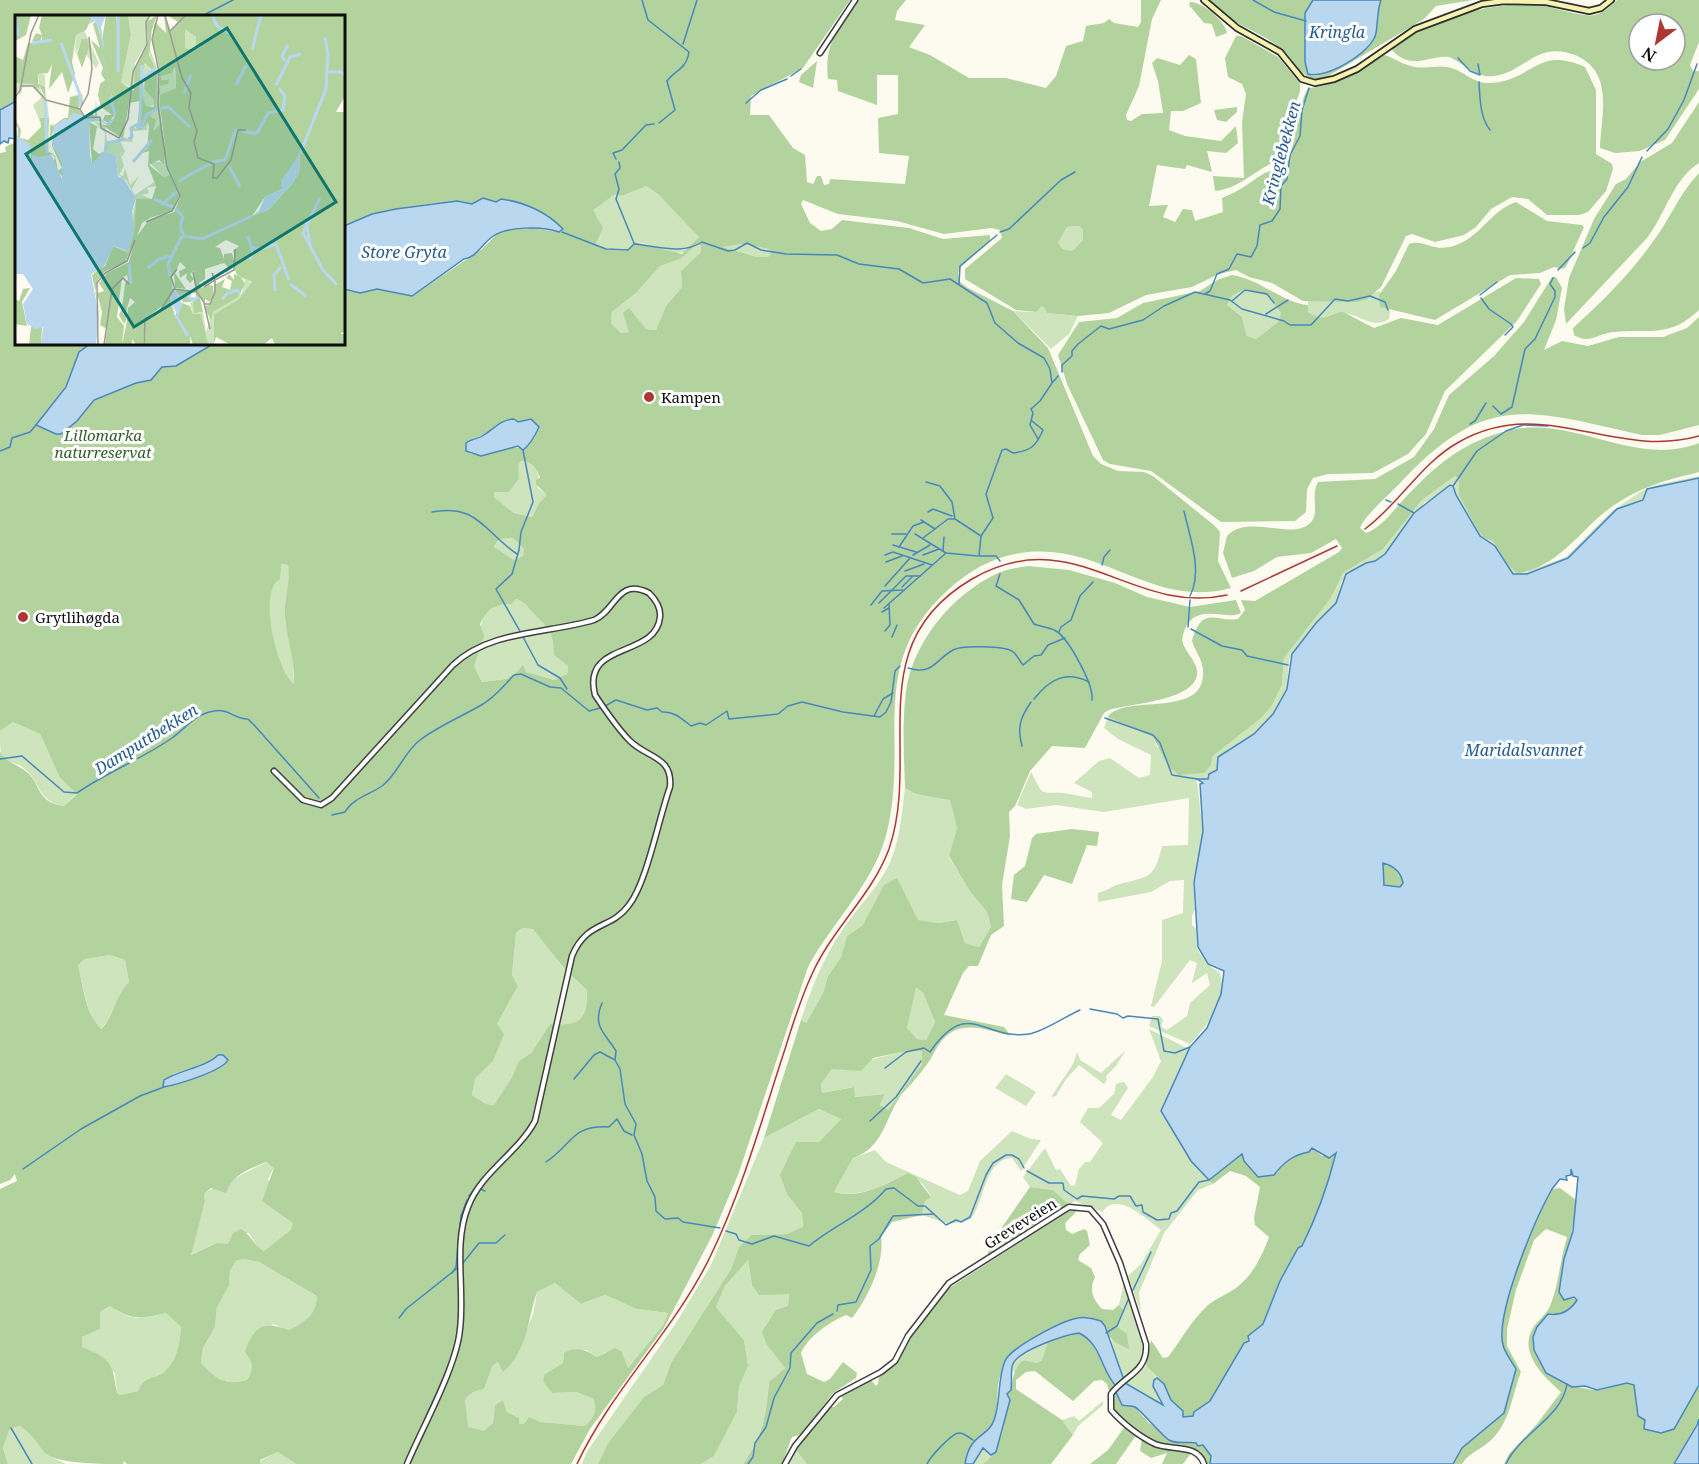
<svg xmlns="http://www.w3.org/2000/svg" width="1699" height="1464" font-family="'Noto Serif',serif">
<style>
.green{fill:#cee4bc}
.forest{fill:#b2d39d;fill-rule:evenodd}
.water{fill:#b9d7ef;stroke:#4887be;stroke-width:1.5;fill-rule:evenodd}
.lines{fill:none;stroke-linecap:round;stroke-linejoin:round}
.stream{stroke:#4887be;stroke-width:1.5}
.street-casing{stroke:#404040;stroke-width:7}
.secondary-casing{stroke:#2f2f2f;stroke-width:8}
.street{stroke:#fff;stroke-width:4}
.secondary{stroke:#f6f3b1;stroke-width:4.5}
.rail{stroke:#ad3735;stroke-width:1.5}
.poi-dot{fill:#ad3735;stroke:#fff;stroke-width:2}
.labels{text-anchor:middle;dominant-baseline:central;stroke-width:6;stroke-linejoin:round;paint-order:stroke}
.poi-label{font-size:15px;fill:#0d0d0d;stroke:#fff;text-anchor:start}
.park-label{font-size:15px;font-style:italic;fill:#2d5d25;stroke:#fff}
.street-label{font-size:15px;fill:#0d0d0d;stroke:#fff}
.water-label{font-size:16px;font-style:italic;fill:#245a91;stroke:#fff}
.inset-river{fill:none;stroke:#b9d7ef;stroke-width:3}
.inset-road{fill:none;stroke:#9d9c95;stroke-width:1.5}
.view{fill:#0f766e;fill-opacity:0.15;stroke:#0f766e;stroke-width:3}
.inset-edge{fill:none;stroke:#0d0d0d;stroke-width:3}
</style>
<rect width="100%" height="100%" fill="#fdfbef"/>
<!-- green -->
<g class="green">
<polygon points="646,186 658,194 699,236 691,249 696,245 701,245 701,252 681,271 682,287 666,306 656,330 646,329 637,320 630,332 621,333 611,323 612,312 636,293 660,266 680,259 686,252 677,253 638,242 628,251 606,250 596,243 599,220 592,210 615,193"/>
<polygon points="1079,226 1083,230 1083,240 1072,251 1063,249 1058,243 1067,227"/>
<polygon points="743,244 769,249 771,254 768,258 757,257 723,247"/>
<polygon points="1245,289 1268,296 1281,313 1278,322 1256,339 1247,336 1242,317 1227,305 1232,296"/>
<path d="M 1380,291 L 1390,312 L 1389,319 C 1374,329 1363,317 1348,314 C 1336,312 1329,321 1321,319 C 1316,318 1312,314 1308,312 L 1308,300 L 1354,298 Z"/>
<polygon points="1040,306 1044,306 1047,313 1078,316 1069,334 1051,349 1013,311 1037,312"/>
<path d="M 521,461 C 537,462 541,475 538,488 L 548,495 L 539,503 L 532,517 L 514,513 L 494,497 L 493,492 L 509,492 L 519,479 L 517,465 Z"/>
<path d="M 1455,476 L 1459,479 L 1479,532 L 1484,538 L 1493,541 L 1508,565 L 1526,572 L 1566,557 L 1612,511 L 1640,492 L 1656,485 L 1699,476 L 1699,483 L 1644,498 L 1568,559 L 1529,575 L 1513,574 L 1495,546 L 1480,536 L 1453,490 L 1440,492 L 1436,498 L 1425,502 L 1385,554 L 1375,561 L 1366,563 L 1342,581 L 1336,603 L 1316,623 L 1289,660 L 1287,689 L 1273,714 L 1254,734 L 1218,757 L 1220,778 L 1197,780 L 1203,835 L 1193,881 L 1195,909 L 1192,916 L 1192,925 L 1196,929 L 1197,949 L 1207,964 L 1220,973 C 1228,1002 1209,1023 1190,1044 L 1149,1026 L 1152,1016 L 1160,1016 L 1163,1020 L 1161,1027 L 1167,1030 L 1187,1016 L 1190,1003 L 1210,985 L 1207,973 L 1192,983 L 1197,963 L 1190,960 L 1154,1007 L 1151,1006 L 1162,961 L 1162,920 L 1183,913 L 1184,880 L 1170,881 L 1151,892 L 1098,902 L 1098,893 C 1107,891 1112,886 1120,884 C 1150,876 1154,879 1162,846 L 1188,845 L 1189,798 L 1104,812 L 1056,805 L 1026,809 L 1017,805 L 1031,772 C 1044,796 1038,792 1063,793 C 1072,794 1082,797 1092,798 L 1092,792 L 1074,783 L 1099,761 L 1110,758 L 1139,778 L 1150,775 L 1151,755 L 1118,739 L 1104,728 L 1108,717 L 1153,737 L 1157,747 L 1211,765 L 1213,756 L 1260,719 L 1282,684 L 1284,658 L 1331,598 L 1343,573 L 1383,549 L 1422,500 Z"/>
<polygon points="513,538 524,549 523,556 514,560 494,548 499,539"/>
<path d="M 281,564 L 288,565 L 290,577 L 285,617 L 293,658 L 294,684 C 277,672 264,610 271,590 C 273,581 278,573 281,564 Z"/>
<path d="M 516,599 C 526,602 527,607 534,614 C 549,629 553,631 554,655 L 568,666 L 567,674 L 554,680 L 517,672 L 504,679 L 482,682 L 474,666 L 483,615 L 499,604 L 512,604 Z"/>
<path d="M 13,722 L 40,734 L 60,778 L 77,793 L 64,806 C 34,800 42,780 21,766 C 14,762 5,763 1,754 C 0,748 0,738 0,731 Z"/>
<path d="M 905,788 L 916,794 L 950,799 L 957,828 L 949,857 L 969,890 L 987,912 L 991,927 L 979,947 L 965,943 L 957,920 L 939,923 L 917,920 L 897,879 L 863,925 L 847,936 L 841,957 L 828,976 L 823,993 L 806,1023 L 801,1020 C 811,989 823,959 841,932 C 857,907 879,888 891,860 C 900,838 902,812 905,788 Z"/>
<path d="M 522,928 L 533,929 C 551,952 564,972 587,990 C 588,1021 578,1026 550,1024 L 531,1053 L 519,1061 L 511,1079 L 495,1105 L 486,1104 L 472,1095 L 475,1079 L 493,1061 L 497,1024 L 518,986 L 512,975 L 516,933 Z"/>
<path d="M 110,955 L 125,960 L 129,982 C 115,995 114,1018 100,1029 C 85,1010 84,988 78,965 L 85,959 Z"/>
<polygon points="915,986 923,993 935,1022 926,1040 917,1039 907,1028"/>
<path d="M 1149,1029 L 1189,1049 L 1177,1077 L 1191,1161 L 1213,1184 L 1198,1190 L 1164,1233 L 1139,1293 L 1141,1313 L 1128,1276 L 1141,1264 L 1161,1230 C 1147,1220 1118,1190 1102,1212 L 1075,1201 L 1069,1205 L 1053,1190 L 1030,1187 L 1023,1177 L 1045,1148 L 1056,1170 L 1060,1169 L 1071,1186 L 1075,1185 L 1079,1169 L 1085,1162 L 1090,1162 L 1103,1143 L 1080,1122 L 1088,1108 L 1099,1108 L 1114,1094 L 1116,1084 L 1124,1082 L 1128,1088 L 1111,1115 L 1121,1120 L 1153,1077 L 1161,1061 Z"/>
<polygon points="1126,1050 1116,1066 1106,1076 1107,1080 1104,1084 1079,1065 1066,1079 1056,1096 1051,1097 1073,1064 1077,1052 1080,1060 1101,1073"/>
<polygon points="922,1051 922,1064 888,1110 880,1106 885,1094 854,1097 853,1087 822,1093 821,1084 832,1069 902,1052"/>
<polygon points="1006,1074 1036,1092 1026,1106 995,1088"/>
<polygon points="819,1109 841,1119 819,1142 788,1196 802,1213 803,1228 787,1234 751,1235 739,1247 731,1269 671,1363 663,1385 644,1397 608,1443 598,1464 582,1464 586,1453 676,1323 711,1265 764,1138"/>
<path d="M 1012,1131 L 1031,1139 L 1041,1140 L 1021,1171 L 1012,1158 C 985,1159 985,1199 971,1219 L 949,1224 L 922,1215 L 925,1201 L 931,1196 L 923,1184 L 908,1173 C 883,1185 863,1198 834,1192 L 853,1158 L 875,1150 L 886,1162 L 960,1195 L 968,1191 L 980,1161 Z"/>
<path d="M 267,1162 L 274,1168 L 268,1179 L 293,1223 L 292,1230 L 264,1251 L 259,1249 L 249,1233 L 233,1233 L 228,1245 L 217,1243 L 190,1255 L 205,1203 L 204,1194 C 213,1186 222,1187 231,1181 C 243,1174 254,1168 267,1162 Z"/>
<path d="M 244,1259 L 259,1262 L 317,1296 C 316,1315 306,1321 289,1330 L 273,1324 L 252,1361 L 253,1371 L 247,1380 C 223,1386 217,1379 201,1363 L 203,1348 L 215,1327 L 217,1307 L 229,1286 L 230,1271 L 236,1261 Z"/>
<path d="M 748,1260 L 752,1285 L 789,1293 L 788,1306 L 767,1345 L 785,1368 L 769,1382 C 766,1416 763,1436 743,1464 L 701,1464 L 714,1456 L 737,1412 L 739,1387 L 748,1366 L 744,1340 L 716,1307 L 725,1286 Z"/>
<path d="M 555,1283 L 581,1304 L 605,1295 L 637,1309 L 668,1313 L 663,1325 L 628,1368 L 622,1352 L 606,1352 L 597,1357 L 586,1350 L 564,1353 L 563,1363 L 545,1374 L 552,1393 L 576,1392 L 593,1397 C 597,1411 595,1416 585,1426 L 541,1422 L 529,1417 L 524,1424 L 519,1424 L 519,1418 L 507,1412 L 503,1400 L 495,1405 L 493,1423 L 484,1432 L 467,1427 L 465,1399 L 473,1392 L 484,1389 L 493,1365 L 526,1330 L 533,1315 L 537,1292 Z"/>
<path d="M 1124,1283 C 1134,1311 1164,1365 1122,1379 L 1111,1339 L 1121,1345 L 1121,1332 L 1116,1326 L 1124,1311 L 1119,1305 Z"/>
<path d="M 111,1306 C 133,1322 141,1319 166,1313 L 181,1327 C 180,1343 177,1361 164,1372 C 153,1381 146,1373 138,1391 L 120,1395 L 117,1393 L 115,1373 L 82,1347 L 82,1337 L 100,1329 L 100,1312 Z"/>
<polygon points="1048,1341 1042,1360 1037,1363 1024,1360 1014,1373 1012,1365 1022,1356"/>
<polygon points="1146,1366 1157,1378 1154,1380 1153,1386 1163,1405 1125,1383"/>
<polygon points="1103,1401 1103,1405 1078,1426 1073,1435 1062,1420 1074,1416 1079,1421"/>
<polygon points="20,1426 34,1434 47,1455 66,1464 8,1464 3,1448 10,1427"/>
<polygon points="983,1448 991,1455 990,1460 983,1464 973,1464"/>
<polygon points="795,1449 807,1464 789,1464"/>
<polygon points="278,1452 296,1464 260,1464 260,1461"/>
</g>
<!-- forest -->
<g class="forest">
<path d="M 0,0 L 850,0 L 803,68 L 751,96 L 750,115 L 769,115 L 793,148 L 805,155 L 807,182 L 813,184 L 817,176 L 821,176 L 824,185 L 829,184 L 830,179 L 905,184 L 909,156 L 879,153 L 878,118 L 898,114 L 898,75 L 877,75 L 877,105 L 838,91 L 837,80 L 828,79 C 824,44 838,28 858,0 L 906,0 L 897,11 L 895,20 L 925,25 L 909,47 L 930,55 L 969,78 L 1006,78 L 1046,88 L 1056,76 L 1066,46 L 1083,41 L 1086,26 L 1104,23 L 1109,19 L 1114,23 L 1138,27 L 1141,22 L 1141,0 L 1161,0 L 1152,19 L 1139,86 L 1126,115 L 1127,120 L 1131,121 L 1142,114 L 1163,113 L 1158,81 L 1152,63 L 1157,58 L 1180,65 L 1189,55 L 1196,59 L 1201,103 L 1183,111 L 1171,111 L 1169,130 L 1185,136 L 1221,141 L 1236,126 L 1238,143 L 1226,153 L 1207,151 L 1212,172 L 1187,165 L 1185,169 L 1157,165 L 1149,206 L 1168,205 L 1163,217 L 1175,222 L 1183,209 L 1192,210 L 1195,221 L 1223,212 L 1222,198 C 1238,192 1249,183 1263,174 C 1272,169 1281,172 1287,161 C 1298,139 1296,110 1308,88 C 1340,86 1357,66 1385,55 C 1395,59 1404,65 1415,67 C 1425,69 1437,65 1447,67 C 1462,69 1473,84 1490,83 C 1533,81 1537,45 1585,67 L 1596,90 L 1596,154 L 1612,164 L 1613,169 L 1606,191 L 1588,212 L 1579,215 L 1547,215 L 1528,199 L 1512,197 L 1491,209 L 1476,227 L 1464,235 L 1435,242 L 1412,234 L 1406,236 L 1381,287 L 1367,299 L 1357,302 L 1303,301 L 1272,283 L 1249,277 L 1236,270 L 1219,274 L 1192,287 L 1146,295 L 1109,313 L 1078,316 L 1047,313 L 1044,307 L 1041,306 L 1037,312 L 1016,310 L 965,279 L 965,269 L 1002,238 L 1000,230 L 991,228 L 944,234 L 897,221 L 838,214 L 803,200 L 801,204 L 810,223 L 821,231 L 832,229 L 842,220 L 909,228 L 943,239 L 990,235 L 990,241 L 961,267 L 958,273 L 960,282 L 968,288 L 1013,311 L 1048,348 L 1093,456 L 1101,464 L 1118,471 L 1144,472 L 1153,476 L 1215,526 L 1220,532 L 1218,561 L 1231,588 C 1152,610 1102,541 1021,553 C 993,557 970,570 949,589 C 863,666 912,744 885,839 C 871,886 831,924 808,967 L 738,1175 L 712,1236 L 664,1328 L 590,1429 L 571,1464 L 296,1464 L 278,1452 L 260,1460 L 260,1464 L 127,1464 L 124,1461 L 123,1464 C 100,1464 69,1464 49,1456 C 39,1449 36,1436 20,1426 L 10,1428 L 3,1448 L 8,1464 L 0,1464 L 0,1189 L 17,1181 L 15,1174 L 10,1180 L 0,1184 L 0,752 C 7,764 21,765 30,775 C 38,784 38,795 50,802 C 54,804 59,805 64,806 L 77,794 L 60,778 L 40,734 L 13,722 L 0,731 L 0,153 L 6,152 L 5,147 L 16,142 L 16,344 L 90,344 L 79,352 L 66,387 L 43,415 L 77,421 L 94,400 L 136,383 L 151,380 L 162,367 L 213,344 L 344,344 L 344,289 L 360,293 L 377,289 L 412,296 L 482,249 L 498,233 L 507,229 L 531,228 L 559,232 L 549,216 L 530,207 L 501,199 L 496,202 L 483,198 L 472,204 C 437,197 378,214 344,226 L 344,16 L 16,16 L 16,101 L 0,110 ZM 646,186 L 658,194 L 699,237 L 682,254 L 635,242 L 628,251 L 606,250 L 596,243 L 603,228 L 593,210 L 615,194 L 621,196 ZM 1079,226 L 1083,230 L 1083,240 L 1072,251 L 1063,249 L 1058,243 L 1067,227 ZM 743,244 L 769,249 L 771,254 L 768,257 L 757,257 L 723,247 ZM 696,245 L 701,245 L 701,252 L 681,271 L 682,287 L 666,306 L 656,330 L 646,329 L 629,308 L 623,313 L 629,332 L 621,333 L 611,323 L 612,312 L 636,293 L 660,266 L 680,259 ZM 528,419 L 539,427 L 535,437 L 526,448 C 507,445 490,457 469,453 L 472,439 ZM 521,461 C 530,460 538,469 540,478 L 536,480 L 536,484 L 547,495 L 539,503 L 532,517 L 514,513 L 494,497 L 494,492 L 509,492 L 519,479 L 518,465 ZM 513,538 L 524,549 L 523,556 L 514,560 L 494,547 L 499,539 ZM 281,564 L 288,565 C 291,583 284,599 285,617 C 287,640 295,658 294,684 C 277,672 257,590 280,579 ZM 516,599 C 526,602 527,607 534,614 C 549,629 553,631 554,655 L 568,666 L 567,674 L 554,680 L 526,672 L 523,665 L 517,672 L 505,679 L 482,682 L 474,666 L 484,636 L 480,624 C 486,609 497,603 512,604 ZM 522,928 L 533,929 C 551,952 564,971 587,990 C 588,1021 578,1026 550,1024 L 531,1053 L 519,1061 L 511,1079 L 494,1105 L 486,1104 L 472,1095 L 475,1079 L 493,1061 L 504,1034 L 497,1024 L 518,986 L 512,975 L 516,933 ZM 110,955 L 125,960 L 129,982 C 115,995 114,1017 101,1029 C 84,1011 84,988 78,965 L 85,959 ZM 211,1062 L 189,1078 L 174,1084 L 173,1074 ZM 266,1162 L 274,1168 L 262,1201 L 293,1223 L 291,1230 L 264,1251 C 254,1246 251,1235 241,1229 L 233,1233 L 228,1244 L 217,1243 L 191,1255 L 205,1202 L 204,1194 L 211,1188 L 226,1193 C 232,1174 250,1169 266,1162 ZM 244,1259 L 259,1262 L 317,1296 C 316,1315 306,1321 289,1330 C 263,1321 254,1326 245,1352 C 253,1363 255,1368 247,1380 C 223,1386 217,1379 201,1363 L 203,1348 L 215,1327 L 217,1307 L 229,1286 L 230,1271 L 236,1261 ZM 555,1283 L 581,1304 L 605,1295 L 637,1309 L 668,1313 L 663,1325 L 628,1368 L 622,1352 L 615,1348 L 597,1357 C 585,1350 578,1346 564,1353 L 563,1363 L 545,1374 L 543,1381 L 552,1393 L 576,1392 L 593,1398 C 597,1411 595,1416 585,1426 L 541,1422 L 529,1417 L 524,1424 L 519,1424 L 519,1418 L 507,1412 L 503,1400 L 495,1405 L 493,1423 L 484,1431 L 468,1427 L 465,1399 L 473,1392 L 484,1389 L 493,1365 L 498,1362 L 503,1372 C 528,1350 527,1321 537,1292 ZM 110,1306 C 133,1321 141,1319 166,1313 L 181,1327 C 180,1343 177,1361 164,1372 C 153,1381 146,1373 138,1391 L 120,1395 L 117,1393 C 112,1363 112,1359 82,1347 L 82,1337 L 100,1329 L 100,1312 Z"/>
<path d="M 1210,0 L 1313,0 L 1305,13 L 1305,62 L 1311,76 C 1328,77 1372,52 1376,33 C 1379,22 1377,11 1381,0 L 1473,0 L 1436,6 L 1424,19 L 1320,81 C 1297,77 1296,59 1279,47 C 1255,28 1233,27 1210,0 Z"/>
<path d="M 1617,0 L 1699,0 L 1699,42 L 1690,65 L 1693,71 L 1699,71 L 1699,89 L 1665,140 L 1640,151 L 1615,153 L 1600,148 C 1601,115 1615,72 1575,55 C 1565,51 1554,50 1544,53 C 1526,59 1514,74 1494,76 C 1477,79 1464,63 1449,57 C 1430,54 1412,72 1392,50 C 1409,21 1500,2 1532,4 C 1549,5 1582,18 1595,15 C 1603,13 1611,6 1617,0 ZM 1639,24 L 1675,24 L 1675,60 L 1639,60 Z"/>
<path d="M 1190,2 C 1203,2 1225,21 1227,33 L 1216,37 L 1212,24 L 1204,23 L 1189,5 Z"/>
<path d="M 1236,36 L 1241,36 L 1278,57 L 1300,83 L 1300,91 L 1277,161 C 1254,170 1241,188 1215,191 L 1213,176 L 1244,178 L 1242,122 L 1246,94 L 1242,84 L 1228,77 L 1225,58 Z"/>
<polygon points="817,61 813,88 799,82 801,75"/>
<path d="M 1699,102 L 1699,163 C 1673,179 1665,215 1647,238 L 1566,324 L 1564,309 L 1569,278 L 1594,219 L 1616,184 L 1626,179 L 1640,162 L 1672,143 Z"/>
<polygon points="1237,107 1237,112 1226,122 1217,120 1214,110"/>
<path d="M 1699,173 L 1699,310 C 1668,339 1650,328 1614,332 C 1598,333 1589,345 1574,335 L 1573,328 C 1602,302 1629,275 1652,243 C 1669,221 1679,194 1699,173 Z"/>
<path d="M 1516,202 L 1547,221 L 1582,225 L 1584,227 L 1566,267 L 1562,269 L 1554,267 L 1540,273 L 1510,275 L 1435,320 L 1380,307 L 1379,295 L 1396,271 L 1409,244 C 1424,238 1434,255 1459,244 C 1482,234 1492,210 1516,202 Z"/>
<path d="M 1232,275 C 1260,279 1283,303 1308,305 L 1308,312 C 1327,324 1325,314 1343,312 L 1374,328 L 1401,318 L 1438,325 L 1516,278 L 1539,279 L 1541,284 L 1517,321 L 1445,391 L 1426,434 L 1408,454 L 1373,473 L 1328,474 L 1313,478 L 1307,489 L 1306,512 L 1295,521 L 1221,522 L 1151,471 L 1110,464 L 1103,460 L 1067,384 L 1058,355 L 1079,322 L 1117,318 L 1143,303 L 1200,291 L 1217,280 ZM 1245,289 L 1268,296 L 1281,313 L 1278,322 L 1256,339 L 1247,336 L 1242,317 L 1227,305 L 1232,296 Z"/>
<path d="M 1552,277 L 1556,277 L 1562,288 L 1556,320 L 1544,350 L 1562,341 L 1588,346 L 1619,337 L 1663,337 L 1687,328 L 1699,317 L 1699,425 L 1660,435 L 1642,435 C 1532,411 1488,390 1403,480 C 1393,491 1364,516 1360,528 L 1366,533 C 1381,528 1392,512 1403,500 C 1436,465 1463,441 1511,430 C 1575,416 1636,468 1699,443 L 1699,472 C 1663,481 1642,486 1610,508 C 1581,529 1557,569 1517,573 L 1508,565 L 1493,541 L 1484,538 L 1479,532 L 1459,495 L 1459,479 L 1455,476 L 1422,500 L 1383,549 L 1343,573 L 1331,598 L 1284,658 L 1282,684 L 1272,705 L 1260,719 L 1213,756 L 1211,765 L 1204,773 L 1179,775 L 1169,767 L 1153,737 L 1108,717 C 1124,693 1206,720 1203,671 C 1203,660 1195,651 1192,641 C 1202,604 1217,623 1238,619 L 1245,610 L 1241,600 L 1255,601 L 1339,552 L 1342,548 L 1336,539 L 1311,553 L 1277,557 L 1254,571 L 1232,578 L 1223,553 L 1227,536 C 1248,513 1293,542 1311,522 C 1320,513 1310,495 1318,482 L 1375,479 L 1414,457 L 1434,429 L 1449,395 L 1494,356 L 1524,322 Z"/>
<path d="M 1028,566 L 1069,570 L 1115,583 L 1147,597 L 1190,607 L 1236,600 L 1241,613 C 1227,622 1189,597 1182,640 C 1184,651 1195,659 1197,670 C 1201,701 1130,703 1109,710 L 1104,713 L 1085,748 L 1052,746 L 1030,771 L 1015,806 L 1009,812 L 1010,836 L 1002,885 L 1004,926 L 991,935 L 978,966 L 969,966 L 963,973 L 944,1015 L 1004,1027 L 1011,1036 C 985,1029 958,1018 940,1043 C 934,1051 931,1060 925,1067 C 918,1077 909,1086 901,1095 C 884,1120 884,1147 853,1158 L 834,1192 C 862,1199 883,1185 908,1173 L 916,1177 L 931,1197 L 925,1201 L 922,1215 L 892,1222 L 881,1237 C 885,1262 868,1298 852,1318 L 846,1315 C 829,1322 808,1337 801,1353 L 807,1374 L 824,1382 L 830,1379 L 843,1362 L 857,1373 L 856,1378 L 833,1393 L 802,1434 L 792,1437 L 782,1464 L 743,1464 C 763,1436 766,1416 769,1382 L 785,1368 L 767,1345 L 762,1332 L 776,1310 L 788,1306 L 789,1294 L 759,1295 L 752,1285 L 748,1260 L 725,1286 L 716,1307 L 744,1340 L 748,1366 L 739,1387 L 737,1412 L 714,1456 L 701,1464 L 598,1464 L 608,1443 L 644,1397 L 663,1385 L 671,1363 L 731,1269 L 739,1247 L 751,1235 L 787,1234 L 803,1227 L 802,1213 L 788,1196 L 780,1175 L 796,1142 L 819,1142 L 841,1119 L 819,1109 L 764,1138 L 801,1020 L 806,1023 L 823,993 L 828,976 L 841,957 L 847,936 L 863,925 L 884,885 L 897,878 L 918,920 L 939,923 L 957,920 L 965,943 L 979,947 L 991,927 L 987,912 L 969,890 L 949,856 L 957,828 L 950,800 L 916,794 L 905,788 C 904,755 902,723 906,691 C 913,642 952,595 996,574 C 1006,569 1018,568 1028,566 ZM 916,987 L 923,993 L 935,1022 L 926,1040 L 917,1039 L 907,1028 ZM 922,1051 L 922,1064 L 888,1110 L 880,1105 L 885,1094 L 855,1097 L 854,1087 L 822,1093 L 821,1084 L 832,1069 L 861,1071 L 873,1058 L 902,1052 Z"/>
<polygon points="1072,829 1099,832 1097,846 1087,845 1072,884 1044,875 1027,902 1011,899 1014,875 1025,866 1032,838 1036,834"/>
<polygon points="1382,863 1394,868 1403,881 1400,887 1384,884"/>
<path d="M 1312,1148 L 1322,1156 L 1336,1153 L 1320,1208 L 1302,1246 L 1298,1248 L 1280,1281 L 1263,1324 L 1241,1348 L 1210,1401 L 1194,1412 L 1193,1416 L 1185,1418 L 1168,1397 L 1164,1384 L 1146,1366 L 1151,1340 L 1163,1358 L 1168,1357 C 1182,1339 1191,1321 1208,1305 C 1217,1298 1227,1294 1236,1288 C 1253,1275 1262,1256 1269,1237 L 1255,1225 L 1254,1218 L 1260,1187 L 1246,1176 L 1230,1171 L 1213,1184 L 1209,1180 L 1242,1154 L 1251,1170 L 1258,1177 L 1274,1175 C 1284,1162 1292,1155 1309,1152 Z"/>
<polygon points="1030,1187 1053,1190 1069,1205 1043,1218 987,1257 990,1245 1001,1239 1017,1222 1014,1219 1001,1233 1000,1230"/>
<path d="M 1560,1188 L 1576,1200 L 1577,1205 L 1559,1293 L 1577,1300 L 1572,1308 L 1555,1315 L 1545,1370 C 1562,1380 1577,1390 1597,1390 C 1610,1390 1621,1381 1634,1385 L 1638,1416 L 1674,1429 L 1699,1385 L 1699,1419 L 1674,1464 L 1504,1464 L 1509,1454 L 1537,1424 L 1561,1392 C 1544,1377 1518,1353 1533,1328 C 1538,1320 1547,1314 1550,1306 C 1559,1284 1560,1260 1567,1237 L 1546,1229 L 1534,1240 L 1516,1290 L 1507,1329 L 1507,1346 L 1521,1372 C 1512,1395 1511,1418 1494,1437 C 1484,1449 1470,1451 1462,1464 L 1453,1464 L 1462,1448 L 1504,1413 L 1516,1369 C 1512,1362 1505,1353 1503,1345 C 1495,1314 1535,1219 1552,1189 Z"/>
<path d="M 1075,1207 L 1076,1212 L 1065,1223 L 1066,1230 L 1072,1234 L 1084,1229 L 1087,1231 L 1090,1245 L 1080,1254 L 1078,1260 L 1091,1268 L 1095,1277 C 1089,1290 1092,1298 1102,1309 L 1113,1310 L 1119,1305 L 1124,1311 L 1116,1326 L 1127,1334 L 1129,1349 C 1123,1346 1114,1343 1110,1337 C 1104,1329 1102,1322 1092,1318 C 1079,1314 1068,1323 1057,1327 C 1032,1338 1007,1350 999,1380 C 996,1393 999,1408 994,1421 C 987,1439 970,1432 965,1464 L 807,1464 L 795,1449 L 828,1407 L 834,1407 L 843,1399 L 840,1395 L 871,1380 L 876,1386 L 878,1384 L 879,1376 C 902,1360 898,1354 911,1335 C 923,1318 935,1304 946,1290 Z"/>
<path d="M 1080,1333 C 1094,1340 1093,1351 1103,1360 L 1104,1365 L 1116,1385 L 1109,1391 L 1107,1384 L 1102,1380 L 1094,1381 L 1073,1401 L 1035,1371 L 1026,1372 L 1016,1380 L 1016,1389 L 1062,1420 L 1073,1435 L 1051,1464 L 983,1464 C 1003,1451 1006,1416 1007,1394 L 1011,1390 C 1013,1378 1014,1367 1024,1360 L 1037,1363 L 1042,1360 L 1048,1341 Z"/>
<path d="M 1115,1390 L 1125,1407 L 1133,1405 L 1149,1423 L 1203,1445 L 1211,1456 L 1210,1464 L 1206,1464 L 1203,1454 C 1191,1447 1176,1447 1162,1444 C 1144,1440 1123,1422 1112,1407 Z"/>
<polygon points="1126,1425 1137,1434 1116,1464 1090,1464 1108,1450"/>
<polygon points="1142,1438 1158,1447 1191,1453 1183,1464 1162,1464 1167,1453 1151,1458 1140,1451"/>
</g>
<!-- water -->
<g class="water">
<path d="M 1313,0 L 1381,0 C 1377,11 1378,22 1376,33 C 1373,52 1325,80 1308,74 L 1305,62 L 1305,13 Z"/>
<polygon points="16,101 16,139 9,138 8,143 4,141 0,144 0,110"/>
<path d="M 483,198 L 496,202 L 501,199 C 524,202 547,212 563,229 L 559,232 C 542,226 507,226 492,237 C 481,245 477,257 464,259 L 412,296 L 377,289 L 360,293 L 344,289 L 344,226 L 372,214 L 396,209 L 457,201 L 472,204 Z"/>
<polygon points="90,344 213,344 176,366 162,367 151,380 136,383 94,400 77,421 61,434 56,434 36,425 66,387 79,352"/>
<path d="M 514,419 L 518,422 L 531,419 L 539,427 C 535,436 531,444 523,450 L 518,446 L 481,456 L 466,451 L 466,443 C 471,439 478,439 484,435 C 495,428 500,420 514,419 Z"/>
<path d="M 1699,478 L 1699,1385 L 1674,1429 L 1661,1433 L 1644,1429 L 1645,1420 L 1638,1416 L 1634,1385 L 1627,1383 L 1597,1390 L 1585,1386 L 1572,1387 L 1546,1373 L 1534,1350 L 1533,1337 L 1537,1327 L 1548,1314 C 1561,1316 1570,1311 1577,1300 L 1574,1297 L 1564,1300 L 1559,1292 L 1564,1259 L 1573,1231 L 1578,1177 L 1573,1176 L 1571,1169 L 1571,1175 L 1566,1176 L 1567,1180 L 1560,1179 L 1552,1189 C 1535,1219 1495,1314 1503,1345 C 1505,1353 1512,1362 1516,1369 L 1504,1413 L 1462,1448 L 1453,1464 L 1210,1464 L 1211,1456 L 1203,1445 L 1198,1446 L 1196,1443 C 1187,1441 1177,1445 1169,1440 C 1160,1434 1142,1411 1135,1407 C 1131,1405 1127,1407 1122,1405 L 1115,1390 L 1117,1387 C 1101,1372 1102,1344 1079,1333 C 1065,1335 1014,1351 1012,1367 C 1011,1374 1012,1382 1011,1390 L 1007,1394 L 1010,1400 L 996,1452 L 991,1455 L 983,1448 L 973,1464 L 965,1464 C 970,1432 988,1438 994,1420 C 1001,1402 997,1380 1005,1361 C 1010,1348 1063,1320 1078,1318 C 1086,1316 1094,1319 1101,1321 L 1105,1326 L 1125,1383 L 1163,1405 L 1153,1386 L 1154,1380 L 1157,1378 L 1164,1384 L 1171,1400 L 1183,1411 L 1183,1417 L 1193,1416 L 1194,1412 L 1210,1401 L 1244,1343 L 1249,1341 L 1248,1336 L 1263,1324 L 1280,1281 L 1298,1248 L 1302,1246 C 1317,1216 1328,1185 1336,1153 L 1329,1158 L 1312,1148 L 1309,1152 C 1293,1155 1284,1162 1274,1175 L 1258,1177 L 1244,1161 L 1242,1154 L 1209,1180 L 1191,1161 L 1161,1111 L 1190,1047 L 1207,1028 L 1221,994 L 1224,971 L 1208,964 L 1198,947 L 1194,882 L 1203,831 L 1200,784 L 1203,783 L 1197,779 L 1208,779 L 1209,774 L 1217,770 L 1218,757 L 1254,734 L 1273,714 L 1287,689 L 1292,654 L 1316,623 L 1336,603 L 1346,574 L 1366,563 L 1375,561 L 1385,554 L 1414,513 L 1450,485 L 1453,486 L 1456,495 L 1480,536 L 1495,546 L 1513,574 L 1527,574 L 1568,558 L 1617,509 L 1643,500 L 1647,489 ZM 1383,863 C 1394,866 1401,872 1403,883 L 1400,887 L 1384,885 Z"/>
<path d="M 218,1055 L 223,1055 L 228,1060 C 222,1071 177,1085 163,1087 L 164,1080 C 179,1070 207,1067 218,1055 Z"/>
<polygon points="1699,1419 1699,1464 1674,1464 1697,1425"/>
</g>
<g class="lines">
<!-- stream -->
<g class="stream">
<path d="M 642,0 L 648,20 L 689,52 C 686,70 675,70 667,81 L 675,110 L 659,123"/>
<polyline points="1253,0 1274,12 1306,21"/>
<polyline points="202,16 233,0"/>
<polyline points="683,44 697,0"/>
<polyline points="1458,58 1470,71 1480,75 1478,64"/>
<polyline points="791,76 801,69"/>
<path d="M 1479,82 C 1480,99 1480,117 1490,130"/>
<polyline points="746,103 761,90 787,79"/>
<polyline points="1647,151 1668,129 1684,100 1697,64"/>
<polyline points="616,159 613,153 622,150 646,125 654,124"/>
<polyline points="619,162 620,168 615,174 619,189 616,199 634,243"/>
<path d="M 562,232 L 606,249 L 628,250 L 634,244 C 657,246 683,255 702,242 L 728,251 L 735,250 L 747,243 L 761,250 L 786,254 L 837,255 L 859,264 L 899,269 L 923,283 L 950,279 L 987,303 L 995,323 L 1018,343 L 1044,358 L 1050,369 L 1052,383 L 1040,401 L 1031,409 L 1033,413 L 1030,425 L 1038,439"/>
<polyline points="1000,232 1009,229 1061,180 1075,172"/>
<polyline points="1583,248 1590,243 1604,217 1628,187 1642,157"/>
<polyline points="1558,270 1575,252"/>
<polyline points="959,284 960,266 997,235"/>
<polyline points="1205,294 1210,291 1217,274 1229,269 1237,254 1251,257 1257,246 1260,225 1272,221 1280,209 1281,186 1287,179 1290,155 1300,136 1302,110 1309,88"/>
<polyline points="1480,295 1497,282"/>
<polyline points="1481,298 1489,309 1511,324 1513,327 1505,335"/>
<polyline points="1232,301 1245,290 1267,294 1274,303"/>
<polyline points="1266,314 1288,300"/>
<polyline points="1062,372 1062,365 1072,356 1072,351 1078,344 1101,326 1109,329 1143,320 1164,306 1195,292 1230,300 1242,309 1284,321 1290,325 1311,325 1335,299 1348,301 1370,296 1385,302 1388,310"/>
<polyline points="1053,382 1058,376"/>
<polyline points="1493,406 1501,414 1512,407 1525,349 1535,339 1555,297 1555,291 1550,284 1553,278"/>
<polyline points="1470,424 1475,421 1486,403"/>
<polyline points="0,451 10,447 12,438 30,432 36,425"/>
<polyline points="926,482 940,486 952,502 955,519 981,536"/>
<polyline points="1453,486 1477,451 1506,431 1523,425 1548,426"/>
<polyline points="1386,500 1391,502"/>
<polyline points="1398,504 1414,513"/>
<path d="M 1184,511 C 1190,538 1203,571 1190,596"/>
<path d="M 432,512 C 478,503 485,533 517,554"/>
<polyline points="928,512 933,509 952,516"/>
<polyline points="921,520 935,529"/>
<polyline points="892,534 906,534"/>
<polyline points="915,534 946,553 978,556"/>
<polyline points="923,538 948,519 954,519"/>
<polyline points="893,545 916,552"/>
<polyline points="899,547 913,526 924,522"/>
<polyline points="943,551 944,537"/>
<polyline points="885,555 893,552 932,565"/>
<polyline points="913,555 930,545"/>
<polyline points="923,555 939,549"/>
<path d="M 1000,561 L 996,556 L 979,556 L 981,536 L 993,518 L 986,494 L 1002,450 L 1006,449 L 1013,453 C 1031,451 1036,446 1043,430 L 1032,421"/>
<polyline points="886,562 902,556"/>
<polyline points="1102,565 1104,557 1110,550"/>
<polyline points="905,571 924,564"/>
<path d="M 1000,574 L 996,586 L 1019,600 L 1034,624 C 1041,627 1049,627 1056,631 C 1069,639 1094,685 1092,700"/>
<polyline points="885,586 910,558"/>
<polyline points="902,587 912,577"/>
<polyline points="879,603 906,576 920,576"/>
<polyline points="871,605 882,591 903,590"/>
<polyline points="884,608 946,553"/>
<polyline points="882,612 889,608"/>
<polyline points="1188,627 1190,600"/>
<polyline points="1191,629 1222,646 1242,650 1247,656 1288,665"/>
<polyline points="885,631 890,625 889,604"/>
<polyline points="1059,632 1061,627 1071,620 1080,596 1093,582"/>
<polyline points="521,633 496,589 512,574 519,550 521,532 533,502 523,450"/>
<polyline points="523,637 538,665 560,678 567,689"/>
<polyline points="892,637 897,625"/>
<path d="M 908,668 C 933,676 936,659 953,650 C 962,645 1003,646 1012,651 C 1018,655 1019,661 1023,665 L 1034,656 L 1041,655 L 1048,645 L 1065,638"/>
<path d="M 1034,699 C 1049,680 1065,670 1089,682"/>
<path d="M 605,706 L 616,700 L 647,710 L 657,708 L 662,712 C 674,711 682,719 691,726 L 700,723 L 706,725 L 727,711 L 729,719 L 778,714 L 788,706 L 802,702 L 843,712 L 880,717 L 886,712 L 891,702 L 895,671 L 900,666"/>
<polyline points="874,716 883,699 893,693"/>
<polyline points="1105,718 1153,735 1160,743 1172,775 1197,779"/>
<path d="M 1022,746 C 1017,727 1020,718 1031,702"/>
<path d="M 0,759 L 22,756 L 64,792 L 77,793 C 107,772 142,759 172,738 C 187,727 195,714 214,711 C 228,708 236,720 248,719 L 255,726 L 319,798"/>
<path d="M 332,815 L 345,812 C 353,798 369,795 382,786 C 398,774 404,752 420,740 C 440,725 463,716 483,704 C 495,697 505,685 514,675 L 521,674 L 550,687 L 561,688 L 589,711 L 600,708"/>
<path d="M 602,1003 C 592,1027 605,1033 616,1051 L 615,1060 L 620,1069 L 625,1104 L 636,1124 L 634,1135 L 642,1154 L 647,1181 L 655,1197 L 656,1211 L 665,1219 L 678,1218 L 683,1222 L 720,1228"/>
<polyline points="1090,1009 1117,1014 1123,1018 1128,1016 1158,1019 1164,1051 1175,1053 1190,1047"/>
<path d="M 885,1068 L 906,1052 L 924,1048 L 930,1052 C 969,996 983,1041 1029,1034 C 1043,1032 1066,1016 1080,1010"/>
<polyline points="574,1079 594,1055 600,1052 615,1060"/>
<polyline points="870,1121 896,1097 921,1061"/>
<path d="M 546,1162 C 573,1144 571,1125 609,1127 L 617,1119 L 624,1131 L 632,1135"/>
<polyline points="23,1169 81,1129 140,1096 164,1087"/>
<polyline points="1027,1171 1049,1183 1063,1183 1064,1190 1077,1199 1082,1196 1114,1199 1119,1196 1130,1196 1136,1206 1142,1205 1143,1212 1157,1220 1169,1219 1171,1213 1177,1211 1199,1182 1209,1180"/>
<polyline points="480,1189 485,1191"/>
<polyline points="469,1196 476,1187"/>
<path d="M 726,1231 L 736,1234 L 739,1240 L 752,1244 L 774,1236 L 809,1246 C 833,1226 865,1214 886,1189 L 894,1188 L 918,1206 L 925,1206 L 946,1225 L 956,1220 L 961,1222 L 970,1217 L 986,1175 L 993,1163 L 1006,1155 L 1012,1155 L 1019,1159 L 1024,1168"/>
<polyline points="463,1263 479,1243 496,1243 505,1235"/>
<polyline points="452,1273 456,1267 461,1216 467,1200"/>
<polyline points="1133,1290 1151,1252"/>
<polyline points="837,1311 838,1305 856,1302 871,1270 870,1246 879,1239 893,1216 934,1214"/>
<polyline points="399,1318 406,1309 460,1266"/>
<polyline points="1106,1333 1117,1326 1129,1298"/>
<polyline points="11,1428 32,1464"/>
<polyline points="748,1464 753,1457 755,1443 766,1427 774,1398 790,1368 791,1353 817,1323 833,1314"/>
<path d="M 927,1464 C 930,1457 952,1433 959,1433 C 964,1433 970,1438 973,1440"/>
<path d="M 1506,1464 C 1519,1434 1562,1418 1567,1384"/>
</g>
<!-- street casing -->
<g class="street-casing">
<g id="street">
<polyline points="820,53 855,0"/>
<path d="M 274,771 L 303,800 L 321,805 L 332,798 L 453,665 C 490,630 547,634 594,620 C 616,611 617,577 649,593 C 655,599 661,608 660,617 C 656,659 581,640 595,695 C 605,710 617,728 630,741 C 647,758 673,756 670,787 C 659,817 647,882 629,905 C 611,930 587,920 572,956 L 535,1121 C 518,1153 481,1172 468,1207 C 453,1245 465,1289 460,1329 C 457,1366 422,1428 407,1464"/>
<path d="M 785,1464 L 795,1446 L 837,1395 L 881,1372 L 895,1361 L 908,1336 L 949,1283 L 1069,1207 L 1090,1209 L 1103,1224 L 1120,1263 L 1146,1344 C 1148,1372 1125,1375 1111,1394 L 1111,1410 C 1122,1423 1140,1437 1155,1444 C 1172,1451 1197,1443 1204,1464"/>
</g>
</g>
<!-- secondary casing -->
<g class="secondary-casing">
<polyline id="secondary" points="1204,0 1237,28 1280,52 1302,79 1315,83 1334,79 1357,69 1415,29 1482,4 1504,1 1546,2 1589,11 1601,8 1611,0"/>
</g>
<!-- street -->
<use href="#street" class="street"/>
<!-- secondary -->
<use href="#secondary" class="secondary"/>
<!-- rail -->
<g class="rail">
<path d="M 1365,529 C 1400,503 1421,463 1459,442 C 1543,394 1613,460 1699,436"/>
<polyline points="1241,591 1337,546"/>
<path d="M 577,1464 C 612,1389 674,1331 710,1257 C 742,1191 762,1119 785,1049 C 793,1023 801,997 813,972 C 833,928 872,895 889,849 C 922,753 859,645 972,579 C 1074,520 1130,616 1227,595"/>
</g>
</g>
<!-- markers -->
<g class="poi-dot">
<circle cx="649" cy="397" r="6"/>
<circle cx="23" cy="617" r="6"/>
</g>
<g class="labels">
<!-- poi labels -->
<g class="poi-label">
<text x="661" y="397">Kampen</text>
<text x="35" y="617">Grytlihøgda</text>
</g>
<!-- park labels -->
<g class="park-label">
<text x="103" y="435">Lillomarka<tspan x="103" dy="17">naturreservat</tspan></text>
</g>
<!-- street labels -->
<g class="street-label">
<text transform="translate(1020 1223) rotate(-32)">Greveveien</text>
</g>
<!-- water labels -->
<g class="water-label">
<text x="1337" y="32">Kringla</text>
<text transform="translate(1281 153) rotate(-75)">Kringlebekken</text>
<text x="404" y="252">Store Gryta</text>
<text transform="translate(146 739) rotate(-32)">Damputtbekken</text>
<text x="1524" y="750">Maridalsvannet</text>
</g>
</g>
<!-- overview -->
<g transform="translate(15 15)">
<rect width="330" height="330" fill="#fdfbef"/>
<path d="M 113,0 L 135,0 L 131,29 L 120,48 L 119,74 L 106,67 L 116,20 ZM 170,13 L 181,22 L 180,35 L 170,33 ZM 69,15 L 84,48 L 81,53 L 70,38 L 73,27 L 67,27 L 60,39 L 61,19 ZM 134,32 L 144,58 L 146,108 L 138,116 L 135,100 L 141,93 L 140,90 L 131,92 L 124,72 L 128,51 L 132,49 L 138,59 L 128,67 L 129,74 L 140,86 L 142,58 L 135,46 ZM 12,44 L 19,72 L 24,70 L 23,58 L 30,60 L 30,72 L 26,71 L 26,76 L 32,86 L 34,103 L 25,107 L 18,90 L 27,82 L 18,72 L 8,71 L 6,79 L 0,76 ZM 159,52 L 161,73 L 144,80 L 145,71 L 154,64 L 147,65 L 146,61 ZM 79,106 L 90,110 L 92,126 L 96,127 L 105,123 L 115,124 L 117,112 L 126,115 L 133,107 L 132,115 L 118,116 L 117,127 L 105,126 L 110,136 L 107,142 L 105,137 L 109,151 L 104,160 L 108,161 L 110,153 L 115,170 L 124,161 L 117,174 L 120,180 L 139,167 L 141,171 L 132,173 L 134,178 L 127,180 L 136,184 L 121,184 L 119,218 L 113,238 L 98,231 L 88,252 L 82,258 L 78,258 L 76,261 L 84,302 L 82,330 L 84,298 L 74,263 L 76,259 L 88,251 L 98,231 L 113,236 L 121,183 L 111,165 L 103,160 L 101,141 L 89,136 L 90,118 ZM 150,125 L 155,160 L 149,162 L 134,147 L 150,147 ZM 219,256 L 237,268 L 224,284 L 199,299 L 199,330 L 193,330 L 185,299 L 178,299 L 175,288 L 178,288 L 180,298 L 188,297 L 191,317 L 198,297 L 227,278 L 230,265 Z" fill="#cee4bc"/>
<path d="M 0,0 L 16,0 L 11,20 L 0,26 ZM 27,0 L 78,0 L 71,15 L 61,20 L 57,47 L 60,59 L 53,78 L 47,57 L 34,74 L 37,49 L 33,58 L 23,59 L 23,69 L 30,72 L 31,85 L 25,71 L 21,74 L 18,69 L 2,68 L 0,73 L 0,41 L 8,45 L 13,28 L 27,28 L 27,21 L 25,26 L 17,26 L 21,18 L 27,20 L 24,13 ZM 91,0 L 101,0 L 103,17 L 103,0 L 113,0 L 116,20 L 106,67 L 119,76 L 119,55 L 133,26 L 132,7 L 142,0 L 137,14 L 134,40 L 142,58 L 141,93 L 135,101 L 141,105 L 138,116 L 146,108 L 151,138 L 149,149 L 144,145 L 134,150 L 149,162 L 155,160 L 164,181 L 157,196 L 135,203 L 127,208 L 122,221 L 134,205 L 159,197 L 165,183 L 153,152 L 145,93 L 145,57 L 137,27 L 139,10 L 144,0 L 141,8 L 151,18 L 149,0 L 156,16 L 163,7 L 152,0 L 330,0 L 330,81 L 321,97 L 330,97 L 330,316 L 325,319 L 330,319 L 330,330 L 260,330 L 257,323 L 248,330 L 216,330 L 201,322 L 199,328 L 199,299 L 224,284 L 237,267 L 222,260 L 219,252 L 211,258 L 213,252 L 209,248 L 190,254 L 190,264 L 184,268 L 187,273 L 191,269 L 198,271 L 198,282 L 199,270 L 210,264 L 207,272 L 215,275 L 217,266 L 211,263 L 214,259 L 219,265 L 219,259 L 226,262 L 230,269 L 223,282 L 198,297 L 196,306 L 189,291 L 194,290 L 197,284 L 194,287 L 190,284 L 190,289 L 184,279 L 188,297 L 179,298 L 178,287 L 168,287 L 160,275 L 155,283 L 160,301 L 167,288 L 175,291 L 178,299 L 186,299 L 193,330 L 178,330 L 175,321 L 175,330 L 129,330 L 130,305 L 146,296 L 151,288 L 130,304 L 128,330 L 121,330 L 117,324 L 117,330 L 107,330 L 112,306 L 113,293 L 120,287 L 115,283 L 112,293 L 111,305 L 109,309 L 104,300 L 107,293 L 110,268 L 113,265 L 112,260 L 107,263 L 102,302 L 109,311 L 107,330 L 90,330 L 92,314 L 85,310 L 87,297 L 82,278 L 89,276 L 84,268 L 92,258 L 114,247 L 120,225 L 110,247 L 89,257 L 83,265 L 80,277 L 85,298 L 77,260 L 90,251 L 98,231 L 113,238 L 119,218 L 121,184 L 137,184 L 141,171 L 133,151 L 134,136 L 124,139 L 132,134 L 134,112 L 133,107 L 126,115 L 122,114 L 125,86 L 114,88 L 108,124 L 87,110 L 95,110 L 101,100 L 96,79 L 99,100 L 94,108 L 83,103 L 71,104 L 58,98 L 52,107 L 50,104 L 39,112 L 41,117 L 38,131 L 44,140 L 47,148 L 47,161 L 37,149 L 40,143 L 37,139 L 24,143 L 18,140 L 16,151 L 15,129 L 6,125 L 3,122 L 3,113 L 0,110 L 0,104 L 6,115 L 5,123 L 13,125 L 26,112 L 25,103 L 34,103 L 33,137 L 37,138 L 40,141 L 43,156 L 47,153 L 37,131 L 39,116 L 35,123 L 35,111 L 37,109 L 38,111 L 46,105 L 49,103 L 53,103 L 55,82 L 67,79 L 68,88 L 63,93 L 70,103 L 75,97 L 80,101 L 81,84 L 82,101 L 88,105 L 90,100 L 97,100 L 86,92 L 83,80 L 85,69 L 90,65 L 86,59 L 88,53 L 76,25 L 85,33 L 78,9 L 81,6 L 87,26 ZM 170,14 L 181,22 L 180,35 L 170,33 ZM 130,48 L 138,56 L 130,64 L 129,74 L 139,85 L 139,92 L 131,91 L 124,72 ZM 160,52 L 161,73 L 144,80 L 145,71 L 153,69 L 154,64 L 147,65 L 146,61 L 157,58 ZM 285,139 L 284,157 L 277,169 L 253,195 L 237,201 L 250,182 L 267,174 L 267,166 ZM 211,225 L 224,231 L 218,236 L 220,240 L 220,250 L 217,238 L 209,239 L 209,244 L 205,233 L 200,232 ZM 165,247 L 171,253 L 164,256 L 165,263 L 172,258 L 171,263 L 175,268 L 179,264 L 175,259 L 179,256 L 181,283 L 175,282 L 177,276 L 158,275 L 156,262 L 159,258 L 160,273 L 171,274 L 160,258 ZM 67,24 L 72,24 L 74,32 L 67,53 L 62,39 ZM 74,107 L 85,113 L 82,112 L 78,134 L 84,139 L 90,136 L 77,149 ZM 15,273 L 7,287 L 12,311 L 0,309 L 0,284 L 4,286 L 8,274 ZM 16,312 L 27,312 L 26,330 L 14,330 Z" fill="#b2d39d" fill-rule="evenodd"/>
<path d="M 78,0 L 91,0 L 86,12 L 89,30 L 87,36 L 101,100 L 94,111 L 85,106 L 74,107 L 75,141 L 77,148 L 90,136 L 101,141 L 103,162 L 108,163 L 121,183 L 117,196 L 119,218 L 113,236 L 99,231 L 89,251 L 76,259 L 84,302 L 81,330 L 26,330 L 28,312 L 21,314 L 12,309 L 8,289 L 18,274 L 8,259 L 0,259 L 0,110 L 3,122 L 15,129 L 16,151 L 18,140 L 25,143 L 36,139 L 47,164 L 47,148 L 38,130 L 39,112 L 49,104 L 53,106 L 58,98 L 83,103 L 91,108 L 98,104 L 99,100 L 95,89 L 96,78 L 87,38 L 87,27 L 81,6 L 74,9 ZM 285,139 L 284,157 L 277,169 L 253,195 L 237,201 L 244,196 L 250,182 L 267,174 L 266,166 ZM 160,275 L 167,288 L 163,302 L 155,284 Z" fill="#b9d7ef"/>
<path class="inset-river" d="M 0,0 L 3,21M 103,0 L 103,57M 197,0 L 202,11 L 214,18M 17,28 L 37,25M 46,28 L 65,80 L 65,91M 237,35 L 246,0M 270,46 L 267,41 L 273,30M 313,57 L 327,57 L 330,61M 126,63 L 141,53M 221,70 L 231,50M 261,70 L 275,42 L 286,39M 169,78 L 176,60M 30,86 L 32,138M 144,94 L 153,92 L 175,112M 121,112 L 127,112 L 132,99 L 143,94M 228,117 L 242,118 L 253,98 L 268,95 L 270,81 L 264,73M 113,124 L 117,122 L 116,113 L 125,108 L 127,50M 90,136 L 92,128 L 111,124M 285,139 L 311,74 L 313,39 L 310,22M 118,147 L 137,125M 197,147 L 210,145 L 221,114M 214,151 L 225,172M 164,166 L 196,148M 305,183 L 288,218 L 308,255 L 322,270M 139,184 L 160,193M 147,190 L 163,175M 161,194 L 168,202 L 165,210M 291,207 L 296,234M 165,211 L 169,221 L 187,224 L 237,201M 233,221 L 238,238 L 235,244M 236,232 L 245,234 L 261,229 L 274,265M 114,249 L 116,269M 133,253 L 144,244 L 155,241M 155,261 L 153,249 L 167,221M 275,269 L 291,281M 260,276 L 259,260 L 266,252M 164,281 L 172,279 L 177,286 L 183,282M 207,284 L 213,278 L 222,275 L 225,278M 161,301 L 173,321"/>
<path class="inset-road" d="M 150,0 L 167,63 L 176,78 L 174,93 L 182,116 L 179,127 L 183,143 L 199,149 L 198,163 L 202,163 L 216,145 L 223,115 L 231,115M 154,17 L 171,0M 6,71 L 18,71 L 31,85 L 65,94M 0,82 L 5,76 L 16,18 L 24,0M 65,94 L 70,103 L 85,102 L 86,113 L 104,123 L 113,104 L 118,57 L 132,29 L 131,7 L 135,0M 65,94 L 73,79 L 77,53 L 74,22M 131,207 L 157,196 L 165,181 L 152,152 L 143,90 L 144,57 L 137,24 L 143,0M 178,257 L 182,277M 189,272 L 200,265 L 197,258M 160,274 L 156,262 L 162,254M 189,288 L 195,314M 83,330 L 82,268 L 90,258 L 112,246 L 120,225M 89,330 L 97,274 L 108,263 L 114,269M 129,330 L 130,304 L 145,296 L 159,274 L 182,277 L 190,289 L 195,289 L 200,277 L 200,265 L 219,255 L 220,234"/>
<path class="view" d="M 212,13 L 321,187 L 119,312 L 11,139 Z"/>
<rect width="330" height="330" class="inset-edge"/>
</g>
<!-- north arrow -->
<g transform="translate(1657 42) rotate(212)"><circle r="28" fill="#ffffff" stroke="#9e9e9e" stroke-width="1.5"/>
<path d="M0-4.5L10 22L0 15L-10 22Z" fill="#ad3735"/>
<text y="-9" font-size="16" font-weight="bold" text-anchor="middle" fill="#0d0d0d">N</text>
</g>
</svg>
